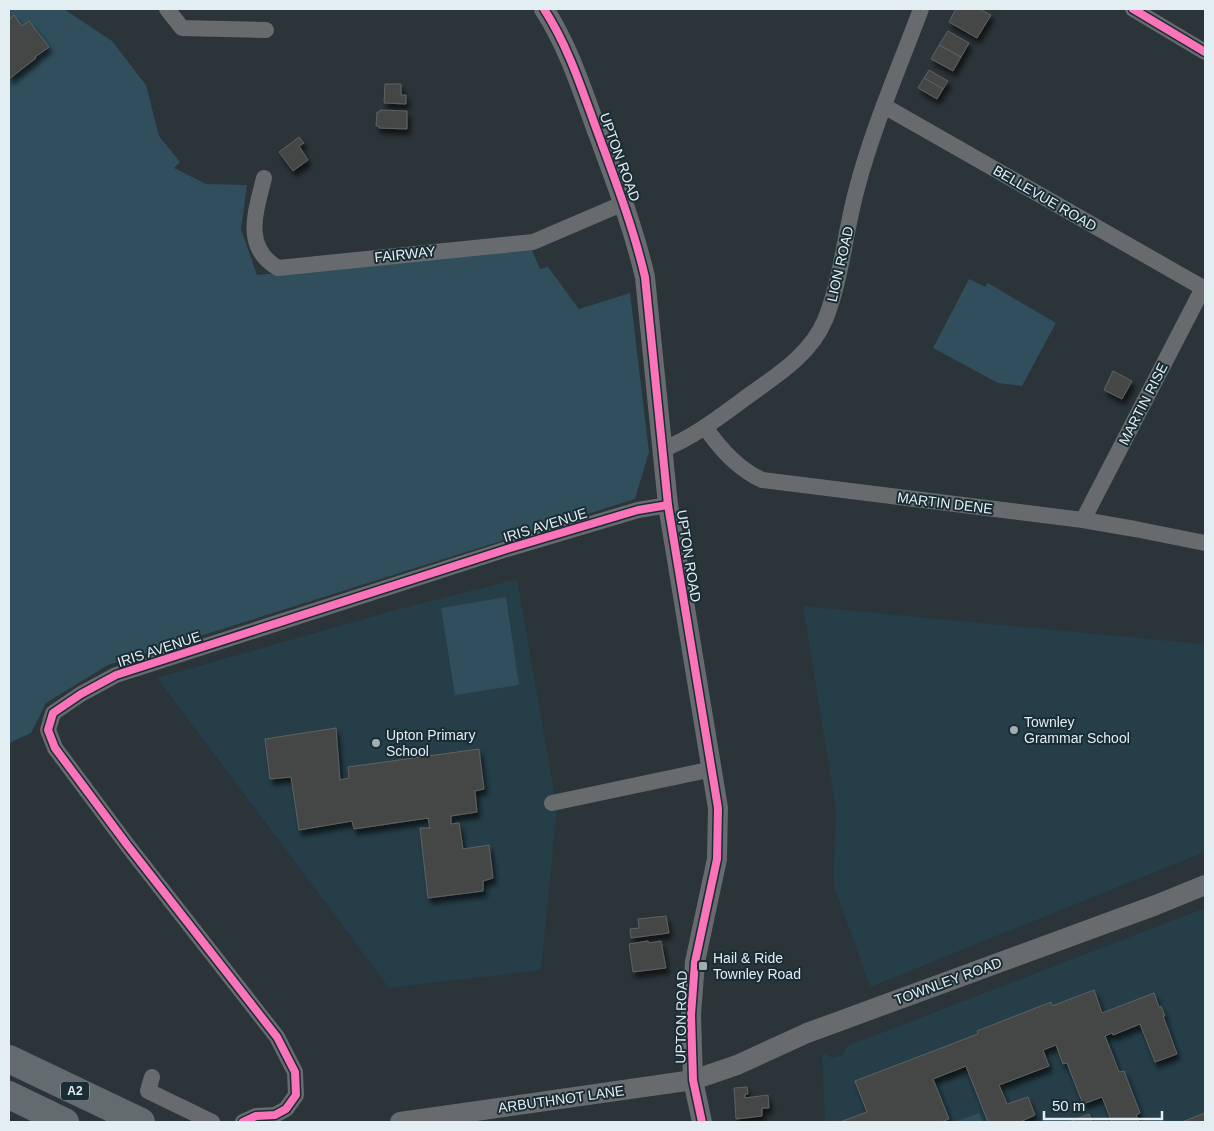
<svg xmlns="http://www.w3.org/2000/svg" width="1214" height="1131" font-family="Arial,sans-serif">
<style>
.built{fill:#253e48}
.green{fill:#304e5b}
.building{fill:#444747;stroke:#5f6261;filter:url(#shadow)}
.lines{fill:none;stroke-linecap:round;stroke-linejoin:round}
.minor{stroke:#676b6e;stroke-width:16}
.tertiary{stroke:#676b6e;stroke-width:20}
.trunk{stroke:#646b6e;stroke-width:28}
.cycleway-casing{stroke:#1a2c34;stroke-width:11}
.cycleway{stroke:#fb73b8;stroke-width:8}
.poi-dot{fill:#a2adb2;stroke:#1a2c34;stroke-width:2}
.labels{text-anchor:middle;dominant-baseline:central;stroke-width:4;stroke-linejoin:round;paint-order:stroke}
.shield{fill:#1a2c34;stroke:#a7b4ba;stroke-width:1}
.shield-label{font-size:12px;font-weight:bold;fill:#e3eef3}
.street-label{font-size:14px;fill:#e3eef3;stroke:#1a2c34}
.poi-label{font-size:14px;fill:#e3eef3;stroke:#1a2c34;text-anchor:start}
</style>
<defs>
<filter id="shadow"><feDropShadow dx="3" dy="5.5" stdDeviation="2.5" flood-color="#0009"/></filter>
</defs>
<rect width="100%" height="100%" fill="#2a3439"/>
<!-- built -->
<g class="built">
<polygon points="517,579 557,808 541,970 389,988 157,678 399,609"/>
<polygon points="803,606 1203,644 1205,650 1205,852 870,987 833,883 836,810"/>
<polygon points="1205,908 1205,1122 825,1122 822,1055 825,1054 833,1058 843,1055 847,1046"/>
</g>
<!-- green -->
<g class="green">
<polygon points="9,9 64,9 112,41 146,85 159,136 180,162 174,168 206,184 247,185 241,229 257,275 531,248 540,269 548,267 579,309 630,293 649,452 635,499 108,665 46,703 31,733 9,743"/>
<polygon points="969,279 985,287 988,283 1056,323 1022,386 998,383 933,348"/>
<polygon points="506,597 519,685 455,695 441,608"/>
<polygon points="979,1113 983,1122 954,1122 955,1122"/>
</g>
<!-- building -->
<g class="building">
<polygon points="956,9 979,9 991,15 977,38 949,22"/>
<polygon points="14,15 22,26 29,21 49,47 35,57 36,58 9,79 9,20"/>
<polygon points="948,31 969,43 961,57 939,45"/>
<polygon points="939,45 961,57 953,71 931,59"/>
<polygon points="929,70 948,81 943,89 924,78"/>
<polygon points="924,78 943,89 937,99 918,88"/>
<polygon points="385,84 401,84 401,95 406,95 406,104 384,103"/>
<polygon points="380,110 407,111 407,129 379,128 379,126 376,126 377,112 380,112"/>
<polygon points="299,137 304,143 299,146 308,160 293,171 279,152"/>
<polygon points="1113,371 1132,381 1122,399 1104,390"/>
<polygon points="336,728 340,780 349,778 348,767 479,749 484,789 475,791 477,812 451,816 451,824 459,823 463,849 489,845 493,878 483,881 483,891 428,898 420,828 430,828 428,818 354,829 352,821 299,830 291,777 270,779 265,739"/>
<polygon points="666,916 669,933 631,938 630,929 639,928 638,919"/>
<polygon points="648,941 649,943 661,941 666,968 633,972 629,944"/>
<polygon points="1094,990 1102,1013 1154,993 1159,1007 1161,1006 1165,1016 1163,1016 1177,1054 1155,1062 1140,1024 1113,1035 1112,1033 1105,1036 1119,1072 1124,1071 1140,1113 1136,1115 1139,1122 1112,1122 1102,1097 1083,1104 1067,1063 1063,1064 1056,1045 1043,1050 1049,1066 999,1085 1007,1104 1028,1097 1035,1115 1020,1122 988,1122 966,1066 933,1079 949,1119 941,1122 840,1122 867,1112 855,1081 978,1034 977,1031 1051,1002 1052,1006"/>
<polygon points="747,1087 748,1094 745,1094 745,1098 768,1095 769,1108 762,1108 762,1116 736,1119 734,1088"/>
<polygon points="1205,1113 1205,1122 1182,1122"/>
<polygon points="1089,1114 1092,1122 1069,1122"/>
</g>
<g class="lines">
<!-- minor -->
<g class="minor">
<polyline points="167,9 182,28 266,30"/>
<polyline points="1133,9 1205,52"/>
<polyline points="884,106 1205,289"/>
<path d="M 264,178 C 256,211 242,247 278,268 L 533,242 L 624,203"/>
<path d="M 705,427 C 720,449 738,469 762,480 L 1083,520 L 1135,529 L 1205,543"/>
<path d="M 664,449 C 694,437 718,418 744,399 C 774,377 810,356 825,320 C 842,278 845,231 857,188 C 873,127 899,68 921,9"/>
<polyline points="1083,520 1203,288"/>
<polyline points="552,803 713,769"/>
<polyline points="152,1077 148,1091 212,1122"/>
<polyline points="243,1122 256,1116 275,1115 286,1109 296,1095 295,1072 277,1037 128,846 55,748 48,730 53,713 81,694 116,675 507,549 638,510 668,505"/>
</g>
<!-- tertiary -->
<g class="tertiary">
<path d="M 544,9 C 568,46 581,87 596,128 C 614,177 633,226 645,277 L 668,505 L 718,808 L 717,859 L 695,962 L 691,1015 L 693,1080 L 702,1122"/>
<polyline points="400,1122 693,1080 737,1065 807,1033 1156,905 1205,885"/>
</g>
<!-- trunk -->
<g class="trunk">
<polyline points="9,1059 141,1122"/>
<polyline points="9,1095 65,1122"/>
</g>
<!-- cycleway casing -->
<g class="cycleway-casing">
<g id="cycleway">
<path d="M 544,9 C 568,46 581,87 596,128 C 614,177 633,226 645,277 L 668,505 L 718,808 L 717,859 L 695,962 L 691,1015 L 693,1080 L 702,1122"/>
<polyline points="1133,9 1205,52"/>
<polyline points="243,1122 256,1116 275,1115 286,1109 296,1095 295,1072 277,1037 128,846 55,748 48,730 53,713 81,694 116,675 507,549 638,510 668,505"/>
</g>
</g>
<!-- cycleway -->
<use href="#cycleway" class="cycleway"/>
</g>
<!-- markers -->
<g class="poi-dot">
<circle cx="1014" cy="730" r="5"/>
<circle cx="376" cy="743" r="5"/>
<rect x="698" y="961" width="10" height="10" rx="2.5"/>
</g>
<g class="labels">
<!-- shield labels -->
<rect class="shield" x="61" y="1081.5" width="28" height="19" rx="4"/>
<g class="shield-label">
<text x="75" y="1091">A2</text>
</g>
<!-- street labels -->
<g class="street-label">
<text transform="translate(620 157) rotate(70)">UPTON ROAD</text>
<text transform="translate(1045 198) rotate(30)">BELLEVUE ROAD</text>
<text transform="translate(405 254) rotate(-6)">FAIRWAY</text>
<text transform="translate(840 264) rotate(-77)">LION ROAD</text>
<text transform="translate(1143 404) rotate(-63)">MARTIN RISE</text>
<text transform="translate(945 503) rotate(7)">MARTIN DENE</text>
<text transform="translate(545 525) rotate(-17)">IRIS AVENUE</text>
<text transform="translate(689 556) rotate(81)">UPTON ROAD</text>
<text transform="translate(159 649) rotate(-18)">IRIS AVENUE</text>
<text transform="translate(948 981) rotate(-20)">TOWNLEY ROAD</text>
<text transform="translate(681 1017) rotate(-89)">UPTON ROAD</text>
<text transform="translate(561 1099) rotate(-8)">ARBUTHNOT LANE</text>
</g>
<!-- poi labels -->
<g class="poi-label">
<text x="1024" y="722">Townley<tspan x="1024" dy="16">Grammar School</tspan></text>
<text x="386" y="735">Upton Primary<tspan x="386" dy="16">School</tspan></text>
<text x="713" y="958">Hail &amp; Ride<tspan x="713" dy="16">Townley Road</tspan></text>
</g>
</g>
<!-- border -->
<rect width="1214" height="1131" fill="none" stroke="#e3eef3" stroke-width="20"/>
<!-- scale -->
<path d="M1044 1111v8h118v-8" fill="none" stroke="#e3eef3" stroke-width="2.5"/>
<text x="1052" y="1111" font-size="15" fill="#e3eef3" stroke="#1a2c34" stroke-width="4" paint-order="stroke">50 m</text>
</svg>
